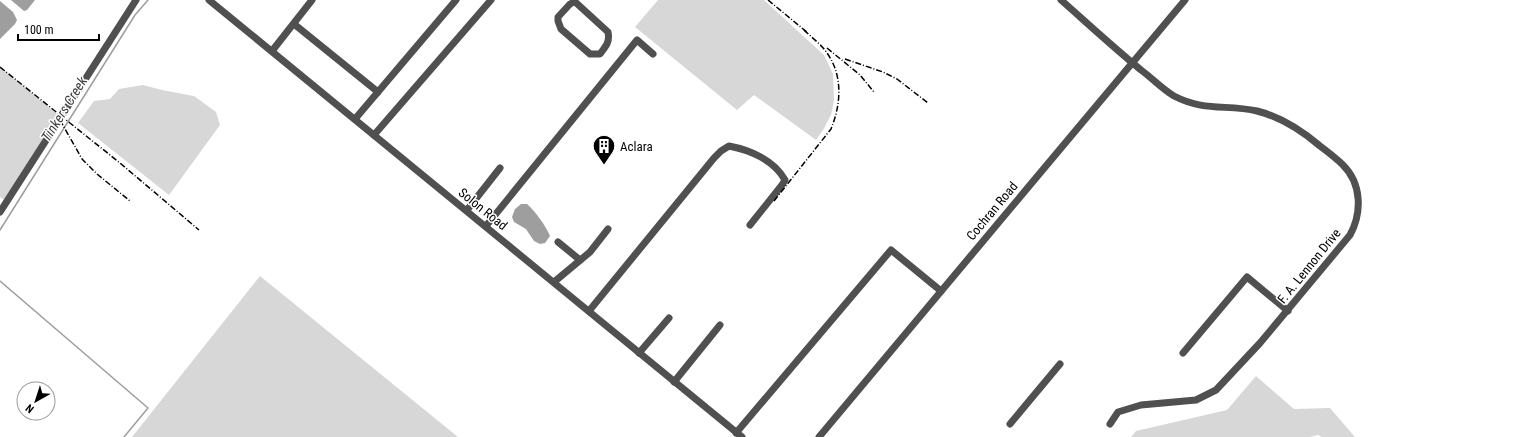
<svg xmlns="http://www.w3.org/2000/svg" width="1518" height="437" font-family="'Roboto Condensed',sans-serif">
<style>
.green{fill:#d7d7d7}
.water{fill:#9e9e9e}
.lines{fill:none;stroke-linecap:round;stroke-linejoin:round}
.stream{stroke:#9e9e9e;stroke-width:1.5}
.minor{stroke:#505050;stroke-width:7}
.rail{stroke:#000;stroke-width:1.5;stroke-dasharray:6 2 1 2;stroke-linecap:butt}
.labels{text-anchor:middle;dominant-baseline:central;stroke-width:3;stroke-linejoin:round;paint-order:stroke}
.poi-label{font-size:13px;fill:#000;stroke:#fff;text-anchor:start}
.street-label{font-size:13px;fill:#000;stroke:#fff}
.water-label{font-size:14px;font-style:italic;fill:#3f3f3f;stroke:#fff}
</style>
<rect width="100%" height="100%" fill="#fff"/>
<!-- green -->
<g class="green">
<polygon points="658,0 764,0 824,55 833,74 834,100 831,115 823,130 816,140 754,95 737,110 635,27"/>
<polygon points="0,67 61,117 7,202 0,197"/>
<polygon points="143,85 162,90 194,96 216,112 220,125 169,195 78,123 94,101 110,99 119,89"/>
<polygon points="260,276 458,437 132,437"/>
<polygon points="1256,376 1294,409 1330,408 1355,437 1322,437 1318,435 1310,437 1131,437 1136,431 1227,410"/>
</g>
<!-- water -->
<g class="water">
<polygon points="11,0 35,0 27,10 24,11"/>
<polygon points="0,1 13,12 17,20 15,24 0,39"/>
<path d="M 521,204 L 527,204 C 535,211 546,226 550,236 L 545,243 L 540,244 L 534,241 L 526,229 L 514,222 L 512,217 L 515,209 Z"/>
</g>
<g class="lines">
<!-- stream -->
<g class="stream">
<polyline points="0,230 135,15 148,0"/>
<polyline points="0,281 148,408 124,437"/>
</g>
<!-- minor -->
<g class="minor">
<polyline points="209,0 742,437"/>
<path d="M 573,0 L 608,32 C 610,42 606,46 600,54 L 590,54 L 561,29 L 558,21 L 558,17 L 570,4 L 573,2"/>
<path d="M 1061,0 C 1087,23 1113,47 1141,70 C 1152,78 1162,89 1174,96 C 1205,112 1226,104 1257,111 C 1281,117 1301,130 1320,146 C 1328,152 1336,158 1343,165 C 1362,184 1362,213 1350,235 L 1260,343 L 1216,390 L 1196,400 L 1141,405 L 1118,412 L 1110,424"/>
<polyline points="294,24 378,92"/>
<polyline points="272,51 312,0"/>
<polyline points="355,119 456,0"/>
<polyline points="374,135 491,0"/>
<polyline points="467,210 500,168"/>
<polyline points="0,212 136,0"/>
<polyline points="486,226 637,40 653,54"/>
<polyline points="558,242 580,260"/>
<polyline points="554,282 590,252 608,229"/>
<path d="M 589,311 L 714,158 L 721,151 L 729,146 C 750,150 774,160 785,180 L 782,185 L 750,225"/>
<polyline points="639,353 669,318"/>
<polyline points="1183,353 1247,277 1288,311"/>
<polyline points="674,382 720,325"/>
<polyline points="1010,424 1060,364"/>
<polyline points="736,433 891,250 941,291"/>
<polyline points="819,437 1185,0"/>
</g>
<!-- rail -->
<g class="rail">
<polyline points="768,0 808,33"/>
<polyline points="827,48 860,75 874,92"/>
<polyline points="845,59 883,72 897,79 928,103"/>
<polyline points="0,67 120,163 199,230"/>
<polyline points="60,120 82,159 97,174 130,201"/>
<path d="M 774,201 L 831,129 C 842,102 843,72 824,49 C 818,42 810,36 803,29"/>
</g>
</g>
<!-- icons -->
<defs>
<g id="building-pin" transform="scale(1.15)"><path d="M0 17L-7.5 6A9.5 9.5 0 1 1 7.5 6Z" fill="#000" stroke="#fff"/><path d="M-4-6H4V6H1V3H-1V6H-4ZM-2.5-4.3h1.7v1.8h-1.7ZM.8-4.3h1.7v1.8H.8ZM-2.5-1h1.7V.8h-1.7ZM.8-1h1.7V.8H.8Z" fill="#fff"/></g>
</defs>
<g fill-rule="evenodd">
<use href="#building-pin" x="604" y="146"/>
</g>
<g class="labels">
<!-- poi labels -->
<g class="poi-label">
<text x="620" y="146">Aclara</text>
</g>
<!-- street labels -->
<g class="street-label">
<text transform="translate(483 209) rotate(39)">Solon Road</text>
<text transform="translate(992 211) rotate(-50)">Cochran Road</text>
<text transform="translate(1309 266) rotate(-51)">F. A. Lennon Drive</text>
</g>
<!-- water labels -->
<g class="water-label">
<text transform="translate(64 109) rotate(-58)">Tinkers Creek</text>
</g>
</g>
<!-- north arrow -->
<g transform="translate(36 401) rotate(219)"><circle r="19" fill="#ffffff" stroke="#999999"/>
<path d="M0-3L7 15L0 10L-7 15Z" fill="#000000"/>
<text y="-6" font-size="11" font-weight="bold" text-anchor="middle" fill="#000000">N</text>
</g>
<!-- scale -->
<path d="M18 34v6h81v-6" fill="none" stroke="#000000" stroke-width="2"/>
<text x="24" y="34" font-size="12" fill="#000000" stroke="#ffffff" stroke-width="3" paint-order="stroke">100 m</text>
</svg>
